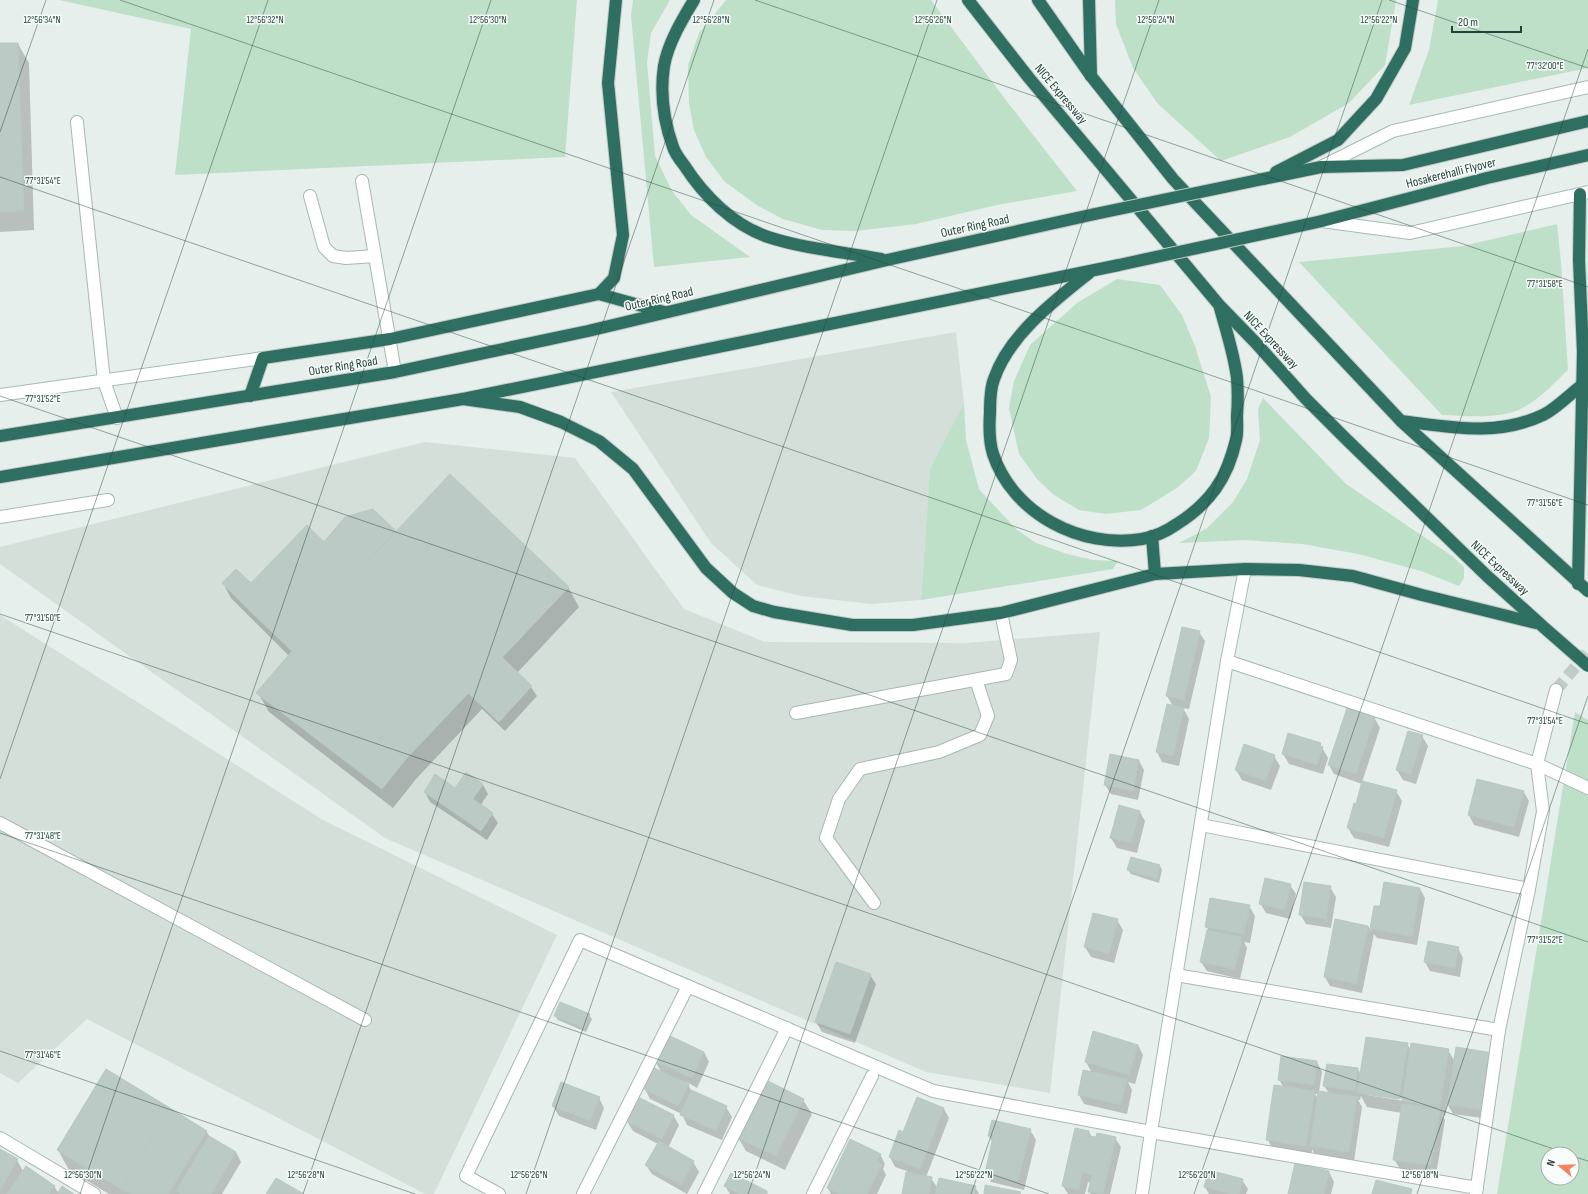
<svg xmlns="http://www.w3.org/2000/svg" width="1588" height="1194" font-family="'Sofia Sans Condensed',sans-serif">
<style>
.built{fill:#d4dfda}
.green{fill:#bfe0c8;fill-rule:evenodd}
.shadow{fill:#0003;fill-rule:evenodd}
.building{fill:#bbcac4;stroke:#b8c9c2}
.lines{fill:none;stroke-linecap:round;stroke-linejoin:round}
.street-tunnel{stroke:#bfccc8;stroke-width:12;stroke-dasharray:12 6;stroke-linecap:butt}
.lane-casing{stroke:#a8b8b2;stroke-width:14}
.street-casing{stroke:#a8b8b2;stroke-width:14}
.secondary-casing{stroke:#a4bbb3;stroke-width:14}
.highway-casing{stroke:#c2cac8;stroke-width:14}
.lane{stroke:#fff;stroke-width:12}
.street{stroke:#fff;stroke-width:12}
.secondary{stroke:#fff;stroke-width:12}
.highway{stroke:#2f6f62;stroke-width:12}
.highway-bridge-casing{stroke:#c2cac8;stroke-width:14;stroke-linecap:butt}
.highway-bridge{stroke:#2f6f62;stroke-width:12}
.ticks{fill:none;stroke:#24423a;stroke-width:1;stroke-opacity:0.45}
.labels{text-anchor:middle;dominant-baseline:central;stroke-width:3;stroke-linejoin:round;paint-order:stroke}
.street-label{font-size:13px;fill:#24423a;stroke:#f7fbf9}
.ticks-label{font-size:10px;text-anchor:middle;fill:#24423a;stroke:#f7fbf9;stroke-width:3;stroke-linejoin:round;paint-order:stroke}
</style>
<rect width="100%" height="100%" fill="#e6efeb"/>
<!-- built -->
<g class="built">
<polygon points="956,332 964,403 930,468 921,600 871,604 801,596 757,585 711,543 611,392"/>
<polygon points="425,442 575,458 684,609 765,642 966,643 1100,632 1050,1093 926,1072 385,838 0,564 0,547"/>
<polygon points="0,615 323,820 557,935 434,1194 425,1194 87,1019 18,1083 0,1073"/>
</g>
<!-- green -->
<g class="green">
<polygon points="59,0 577,0 565,157 175,175 191,29"/>
<polygon points="633,0 670,0 651,33 647,62 655,156 672,191 691,215 750,257 654,267 631,16"/>
<polygon points="726,0 931,0 1005,99 1077,191 997,205 916,224 855,231 822,230 783,219 758,206 725,182 706,157 694,130 689,104 688,65 699,33"/>
<polygon points="1115,0 1396,0 1396,2 1385,65 1349,103 1290,137 1221,161 1158,104 1133,68 1116,24"/>
<polygon points="1438,0 1588,0 1588,68 1409,105 1429,50"/>
<path d="M 1557,224 L 1561,262 L 1568,370 C 1555,382 1542,397 1526,406 C 1504,420 1467,416 1442,415 L 1299,262 L 1463,246 Z"/>
<polygon points="1117,279 1160,285 1182,315 1195,346 1211,397 1209,438 1196,471 1177,488 1141,510 1106,514 1079,510 1054,495 1037,479 1019,454 1009,408 1014,381 1030,345 1077,303"/>
<polygon points="1263,398 1346,484 1452,556 1464,567 1464,578 1459,586 1421,571 1358,554 1302,544 1245,540 1179,543 1206,529 1233,502 1247,479 1260,440 1258,409"/>
<polygon points="964,403 966,440 979,489 1016,529 1036,543 1067,554 1093,560 1118,561 1113,569 921,600 930,468"/>
<path d="M 1575,712 L 1588,720 L 1588,1194 L 1497,1194 ZM 1548,1154 L 1572,1154 L 1572,1178 L 1548,1178 Z"/>
</g>
<!-- shadow -->
<g class="shadow">
<polygon points="0,44 18,44 29,63 34,230 0,232"/>
<polygon points="395,532 568,587 579,607 517,673 531,687 537,696 505,731 482,709 416,779 393,808 269,712 258,693 289,656 231,598 223,583 251,584 324,543"/>
<polygon points="1199,632 1205,641 1189,709 1183,708 1189,719 1179,766 1162,762 1157,752 1168,705 1173,706 1167,696"/>
<polygon points="1347,710 1375,719 1380,728 1362,782 1396,791 1402,801 1389,847 1354,838 1348,828 1354,804 1357,805 1362,784 1334,774 1329,765"/>
<polygon points="1422,736 1428,746 1416,784 1403,780 1397,770"/>
<polygon points="1320,744 1328,758 1323,774 1289,764 1283,754"/>
<polygon points="1274,756 1280,766 1271,790 1242,780 1236,770"/>
<polygon points="1139,761 1144,770 1138,800 1111,794 1105,785"/>
<polygon points="1478,780 1523,791 1529,801 1519,837 1474,825 1469,815"/>
<polygon points="483,785 488,794 480,806 492,814 498,823 487,840 430,802 425,792"/>
<polygon points="1140,812 1145,821 1137,853 1117,848 1111,838"/>
<polygon points="1160,866 1162,870 1159,883 1131,874 1128,870"/>
<polygon points="1290,885 1296,894 1290,919 1266,913 1260,903"/>
<polygon points="1330,887 1336,897 1331,928 1306,924 1300,914"/>
<polygon points="1420,889 1425,898 1417,945 1377,938 1374,934 1362,993 1330,986 1325,977 1368,926 1371,931 1375,907 1381,907"/>
<polygon points="1249,906 1255,916 1250,943 1244,942 1247,948 1240,979 1207,971 1201,962 1209,931 1206,926"/>
<polygon points="1117,920 1123,930 1114,963 1091,957 1085,947"/>
<polygon points="1458,948 1463,958 1460,977 1430,971 1425,962"/>
<polygon points="870,975 876,984 855,1043 822,1032 816,1022"/>
<polygon points="589,1015 592,1019 586,1032 558,1020 555,1016"/>
<path d="M 1407,1044 L 1411,1050 L 1448,1050 L 1489,1119 L 1453,1114 L 1447,1103 L 1445,1116 L 1442,1115 L 1445,1120 L 1436,1175 L 1400,1169 L 1394,1159 L 1402,1113 L 1367,1107 L 1361,1096 L 1360,1100 L 1358,1100 L 1362,1107 L 1354,1161 L 1316,1156 L 1312,1149 L 1312,1155 L 1273,1149 L 1267,1139 L 1283,1087 L 1279,1079 L 1317,1062 L 1322,1072 L 1319,1092 L 1329,1093 L 1324,1086 L 1358,1069 L 1361,1075 ZM 1367,1093 L 1404,1099 L 1404,1101 L 1367,1095 ZM 1315,1094 L 1319,1094 L 1318,1099 Z"/>
<polygon points="1138,1045 1143,1055 1135,1084 1128,1082 1132,1090 1127,1114 1084,1104 1079,1095 1092,1073 1086,1062"/>
<polygon points="704,1052 709,1062 697,1088 687,1082 692,1092 726,1107 732,1117 722,1140 687,1125 682,1114 650,1099 645,1089 662,1073 655,1061"/>
<polygon points="599,1098 604,1108 596,1130 559,1116 553,1106"/>
<polygon points="803,1100 812,1114 785,1170 746,1151 737,1136"/>
<polygon points="944,1109 949,1118 926,1177 931,1178 938,1189 975,1187 979,1194 903,1194 907,1171 895,1167 890,1157 904,1134"/>
<polygon points="673,1115 679,1125 668,1148 693,1162 699,1172 687,1194 652,1174 646,1165 658,1144 633,1131 627,1121"/>
<polygon points="1030,1130 1036,1140 1024,1190 991,1182 986,1173 993,1143 989,1136"/>
<polygon points="206,1131 210,1137 236,1152 241,1162 222,1194 109,1194 69,1170 58,1150"/>
<polygon points="1089,1132 1092,1137 1115,1138 1121,1147 1110,1194 1091,1194 1089,1192 1091,1183 1088,1182 1085,1194 1068,1194 1063,1186"/>
<polygon points="0,1150 17,1160 23,1171 54,1186 59,1194 72,1194 0,1194"/>
<polygon points="880,1154 885,1164 883,1169 886,1175 877,1194 831,1194 828,1188"/>
<polygon points="1329,1172 1334,1182 1331,1194 1289,1194"/>
<polygon points="1242,1180 1248,1189 1246,1194 1209,1194 1205,1187"/>
<polygon points="725,1186 767,1192 768,1194 730,1194"/>
</g>
<!-- building -->
<g class="building">
<polygon points="0,43 18,43 24,211 0,212"/>
<polygon points="450,474 569,587 406,759 254,615 324,542 356,574"/>
<polygon points="373,509 396,531 356,574 324,542 345,517"/>
<polygon points="307,525 324,542 254,615 222,583 236,569 251,583"/>
<polygon points="1182,627 1200,631 1184,700 1166,696"/>
<polygon points="292,651 406,759 382,789 256,693"/>
<polygon points="502,657 532,686 499,722 468,693"/>
<polygon points="1167,704 1184,708 1173,756 1156,752"/>
<polygon points="1347,708 1375,718 1356,774 1328,765"/>
<polygon points="1408,731 1423,735 1411,774 1396,770"/>
<polygon points="1288,733 1321,743 1320,746 1323,747 1317,765 1282,754"/>
<polygon points="1244,744 1275,755 1266,781 1235,770"/>
<polygon points="1110,754 1139,760 1133,791 1104,785"/>
<polygon points="466,772 483,784 473,799 493,813 481,831 424,792 435,774 455,788"/>
<polygon points="1477,779 1524,791 1514,827 1468,815"/>
<polygon points="1362,781 1397,790 1384,838 1347,828 1354,803 1356,804"/>
<polygon points="1119,805 1140,811 1131,843 1110,838"/>
<polygon points="1131,857 1160,865 1157,879 1127,870"/>
<polygon points="1265,878 1291,884 1285,910 1259,904"/>
<polygon points="1304,882 1331,886 1326,919 1299,915"/>
<polygon points="1384,882 1420,888 1412,936 1370,929 1374,906 1380,906"/>
<polygon points="1210,898 1250,905 1244,934 1205,927"/>
<polygon points="1093,913 1118,919 1109,954 1084,947"/>
<polygon points="1335,919 1368,926 1356,984 1324,977"/>
<polygon points="1207,930 1242,937 1235,969 1200,962"/>
<polygon points="1428,941 1459,947 1455,968 1424,962"/>
<polygon points="836,962 871,974 850,1034 815,1022"/>
<polygon points="560,1002 590,1014 584,1028 554,1016"/>
<polygon points="1093,1031 1138,1045 1129,1075 1085,1062"/>
<polygon points="666,1034 704,1052 692,1078 654,1061"/>
<polygon points="1366,1037 1408,1043 1399,1099 1357,1093"/>
<polygon points="1411,1043 1449,1049 1440,1107 1402,1101"/>
<polygon points="1456,1047 1493,1053 1484,1110 1447,1105"/>
<polygon points="1281,1056 1317,1061 1314,1085 1278,1080"/>
<polygon points="1327,1064 1358,1068 1355,1091 1323,1086"/>
<polygon points="654,1068 689,1084 678,1106 644,1089"/>
<polygon points="106,1069 170,1108 121,1189 57,1150"/>
<polygon points="1083,1070 1127,1079 1121,1105 1078,1095"/>
<polygon points="764,1079 804,1099 776,1156 736,1137"/>
<polygon points="561,1082 600,1097 590,1121 552,1106"/>
<polygon points="1274,1085 1315,1091 1306,1146 1266,1140"/>
<polygon points="691,1090 727,1106 716,1131 680,1115"/>
<polygon points="1318,1091 1357,1097 1349,1152 1310,1146"/>
<polygon points="638,1097 674,1115 662,1139 626,1121"/>
<polygon points="917,1097 944,1108 920,1169 889,1157 899,1130 903,1132"/>
<polygon points="1402,1104 1440,1109 1431,1165 1393,1160"/>
<polygon points="170,1108 207,1131 168,1194 131,1194 121,1189"/>
<polygon points="992,1120 1031,1129 1018,1181 985,1173 993,1137 988,1136"/>
<polygon points="1075,1128 1089,1131 1088,1136 1096,1137 1097,1133 1116,1137 1103,1194 1088,1192 1092,1175 1082,1173 1079,1190 1062,1186"/>
<polygon points="209,1136 236,1152 211,1194 181,1194 176,1191"/>
<polygon points="850,1139 881,1154 876,1162 882,1165 867,1194 839,1194 827,1188"/>
<polygon points="659,1141 694,1161 681,1185 645,1165"/>
<polygon points="0,1149 18,1159 0,1190"/>
<polygon points="1295,1163 1329,1171 1324,1194 1288,1194"/>
<polygon points="26,1166 55,1186 49,1194 7,1194"/>
<polygon points="1209,1170 1243,1179 1239,1194 1232,1194 1204,1187"/>
<polygon points="906,1172 932,1177 929,1194 902,1194"/>
<polygon points="731,1173 767,1191 766,1194 740,1194 724,1186"/>
<polygon points="276,1178 304,1194 266,1194"/>
<polygon points="939,1178 976,1186 974,1194 935,1194"/>
<polygon points="1376,1180 1412,1189 1411,1194 1372,1194"/>
<polygon points="985,1185 1021,1192 1020,1194 984,1194"/>
<polygon points="62,1186 74,1194 57,1194"/>
</g>
<g class="lines">
<!-- street-tunnel -->
<polyline class="street-tunnel" points="1556,690 1588,652"/>
<!-- lane casing -->
<g class="lane-casing">
<g id="lane">
<polyline points="362,181 395,372"/>
<polyline points="310,196 324,247 333,256 346,258 375,256"/>
<polyline points="0,517 108,500"/>
<polyline points="796,713 1006,674 1011,660 1001,613"/>
<polyline points="1537,764 1588,788"/>
<polyline points="0,823 365,1020"/>
<polyline points="874,903 826,838 839,799 860,769 939,752 980,735 988,716 976,680"/>
</g>
</g>
<!-- street casing -->
<g class="street-casing">
<g id="street">
<polyline points="77,122 104,381 117,418"/>
<polyline points="1227,661 1537,764 1543,811 1529,889 1499,1030 1476,1194"/>
<polyline points="1537,764 1556,690"/>
<polyline points="1201,825 1529,889"/>
<polyline points="1176,975 1499,1030"/>
<polyline points="0,1138 94,1194"/>
<polyline points="499,1194 466,1176 580,940 933,1091 1151,1132 1477,1188"/>
<polyline points="583,1194 688,986"/>
<polyline points="704,1194 787,1028"/>
<polyline points="813,1194 872,1076"/>
</g>
</g>
<!-- secondary casing -->
<g class="secondary-casing">
<g id="secondary">
<polyline points="1321,167 1393,131 1588,87"/>
<polyline points="1322,221 1410,233 1588,192"/>
<polyline points="0,395 263,358"/>
<polyline points="1142,1194 1151,1132 1227,661 1245,569"/>
</g>
</g>
<!-- highway casing -->
<g class="highway-casing">
<g id="highway">
<path d="M 694,0 C 682,20 668,43 664,66 C 660,93 664,122 673,147 C 675,153 680,160 684,165 C 704,196 733,225 768,237 C 805,249 844,252 881,259"/>
<polyline points="968,0 1029,78 1220,306 1255,342 1306,399 1345,438 1487,576 1539,623"/>
<polyline points="1038,0 1091,76 1173,179 1401,421 1588,591"/>
<polyline points="1089,0 1091,76"/>
<polyline points="1276,172 1338,140 1376,99 1405,48 1413,0"/>
<polyline points="1263,179 1321,167 1403,165 1588,121"/>
<polyline points="1322,221 1487,178 1588,155"/>
<path d="M 1089,273 C 1054,301 1009,335 994,379 C 990,389 990,403 990,413 C 989,427 989,441 993,454 C 1013,514 1081,549 1142,539 C 1154,537 1167,531 1177,524 C 1209,504 1228,478 1236,440 C 1238,432 1237,424 1237,416 C 1238,403 1238,390 1237,378 C 1234,354 1226,330 1220,308"/>
<polyline points="599,294 614,278 623,235 608,83 616,0"/>
<polyline points="250,396 263,358 390,339 599,294 664,312"/>
<polyline points="463,399 520,407 561,422 599,441 633,469 706,568 733,593 753,606 774,612 852,625 913,625 1001,613 1155,574 1245,569 1299,570 1353,576 1422,595 1540,624"/>
<path d="M 1401,421 C 1451,427 1496,437 1543,415 C 1556,409 1570,394 1582,385"/>
<polyline points="0,436 395,372 588,331 887,260 1095,214"/>
<polyline points="0,477 463,399 1119,265"/>
<polyline points="1152,536 1155,574"/>
<polyline points="1578,584 1583,352 1579,260 1580,194"/>
</g>
</g>
<!-- lane -->
<use href="#lane" class="lane"/>
<!-- street -->
<use href="#street" class="street"/>
<!-- secondary -->
<use href="#secondary" class="secondary"/>
<!-- highway -->
<use href="#highway" class="highway"/>
<!-- highway-bridge casing -->
<g class="highway-bridge-casing">
<g id="highway-bridge">
<polyline points="1095,214 1263,179"/>
<polyline points="1119,265 1322,221"/>
<polyline points="1540,624 1588,666"/>
</g>
</g>
<!-- highway-bridge -->
<use href="#highway-bridge" class="highway-bridge"/>
</g>
<!-- ticks -->
<path class="ticks" d="M 120,0 L 1588,505M 755,0 L 1588,287M 1389,0 L 1588,68M 0,132 L 46,0M 0,177 L 1588,724M 0,396 L 1588,942M 0,614 L 1568,1154M 0,779 L 268,0M 0,833 L 1049,1194M 0,1051 L 415,1194M 1572,1156 L 1588,1161M 80,1194 L 491,0M 303,1194 L 714,0M 526,1194 L 937,0M 748,1194 L 1159,0M 971,1194 L 1382,0M 1194,1194 L 1588,49M 1417,1194 L 1588,696"/>
<g class="labels">
<!-- street labels -->
<g class="street-label">
<text transform="translate(1061 94) rotate(50)">NICE Expressway</text>
<text transform="translate(1451 173) rotate(-14)">Hosakerehalli Flyover</text>
<text transform="translate(975 226) rotate(-12)">Outer Ring Road</text>
<text transform="translate(659 299) rotate(-13)">Outer Ring Road</text>
<text transform="translate(1271 340) rotate(47)">NICE Expressway</text>
<text transform="translate(343 366) rotate(-9)">Outer Ring Road</text>
<text transform="translate(1500 568) rotate(43)">NICE Expressway</text>
</g>
</g>
<g class="ticks-label">
<text x="42" y="23">12°56'34"N</text>
<text x="265" y="23">12°56'32"N</text>
<text x="488" y="23">12°56'30"N</text>
<text x="711" y="23">12°56'28"N</text>
<text x="933" y="23">12°56'26"N</text>
<text x="1156" y="23">12°56'24"N</text>
<text x="1379" y="23">12°56'22"N</text>
<text x="1545" y="69">77°32'00"E</text>
<text x="43" y="184">77°31'54"E</text>
<text x="1545" y="287">77°31'58"E</text>
<text x="43" y="402">77°31'52"E</text>
<text x="1545" y="506">77°31'56"E</text>
<text x="43" y="621">77°31'50"E</text>
<text x="1545" y="724">77°31'54"E</text>
<text x="43" y="839">77°31'48"E</text>
<text x="1545" y="943">77°31'52"E</text>
<text x="43" y="1058">77°31'46"E</text>
<text x="83" y="1178">12°56'30"N</text>
<text x="306" y="1178">12°56'28"N</text>
<text x="529" y="1178">12°56'26"N</text>
<text x="752" y="1178">12°56'24"N</text>
<text x="974" y="1178">12°56'22"N</text>
<text x="1197" y="1178">12°56'20"N</text>
<text x="1420" y="1178">12°56'18"N</text>
</g>
<!-- north arrow -->
<g transform="translate(1560 1166) rotate(289)"><circle r="19" fill="#f7fbf9" stroke="#a3b1ad"/>
<path d="M0-3L7 15L0 10L-7 15Z" fill="#f4845f"/>
<text y="-6" font-size="11" font-weight="bold" text-anchor="middle" fill="#24423a">N</text>
</g>
<!-- scale -->
<path d="M1452 26v6h69v-6" fill="none" stroke="#24423a" stroke-width="2"/>
<text x="1458" y="26" font-size="12" fill="#24423a" stroke="#f7fbf9" stroke-width="3" paint-order="stroke">20 m</text>
</svg>
